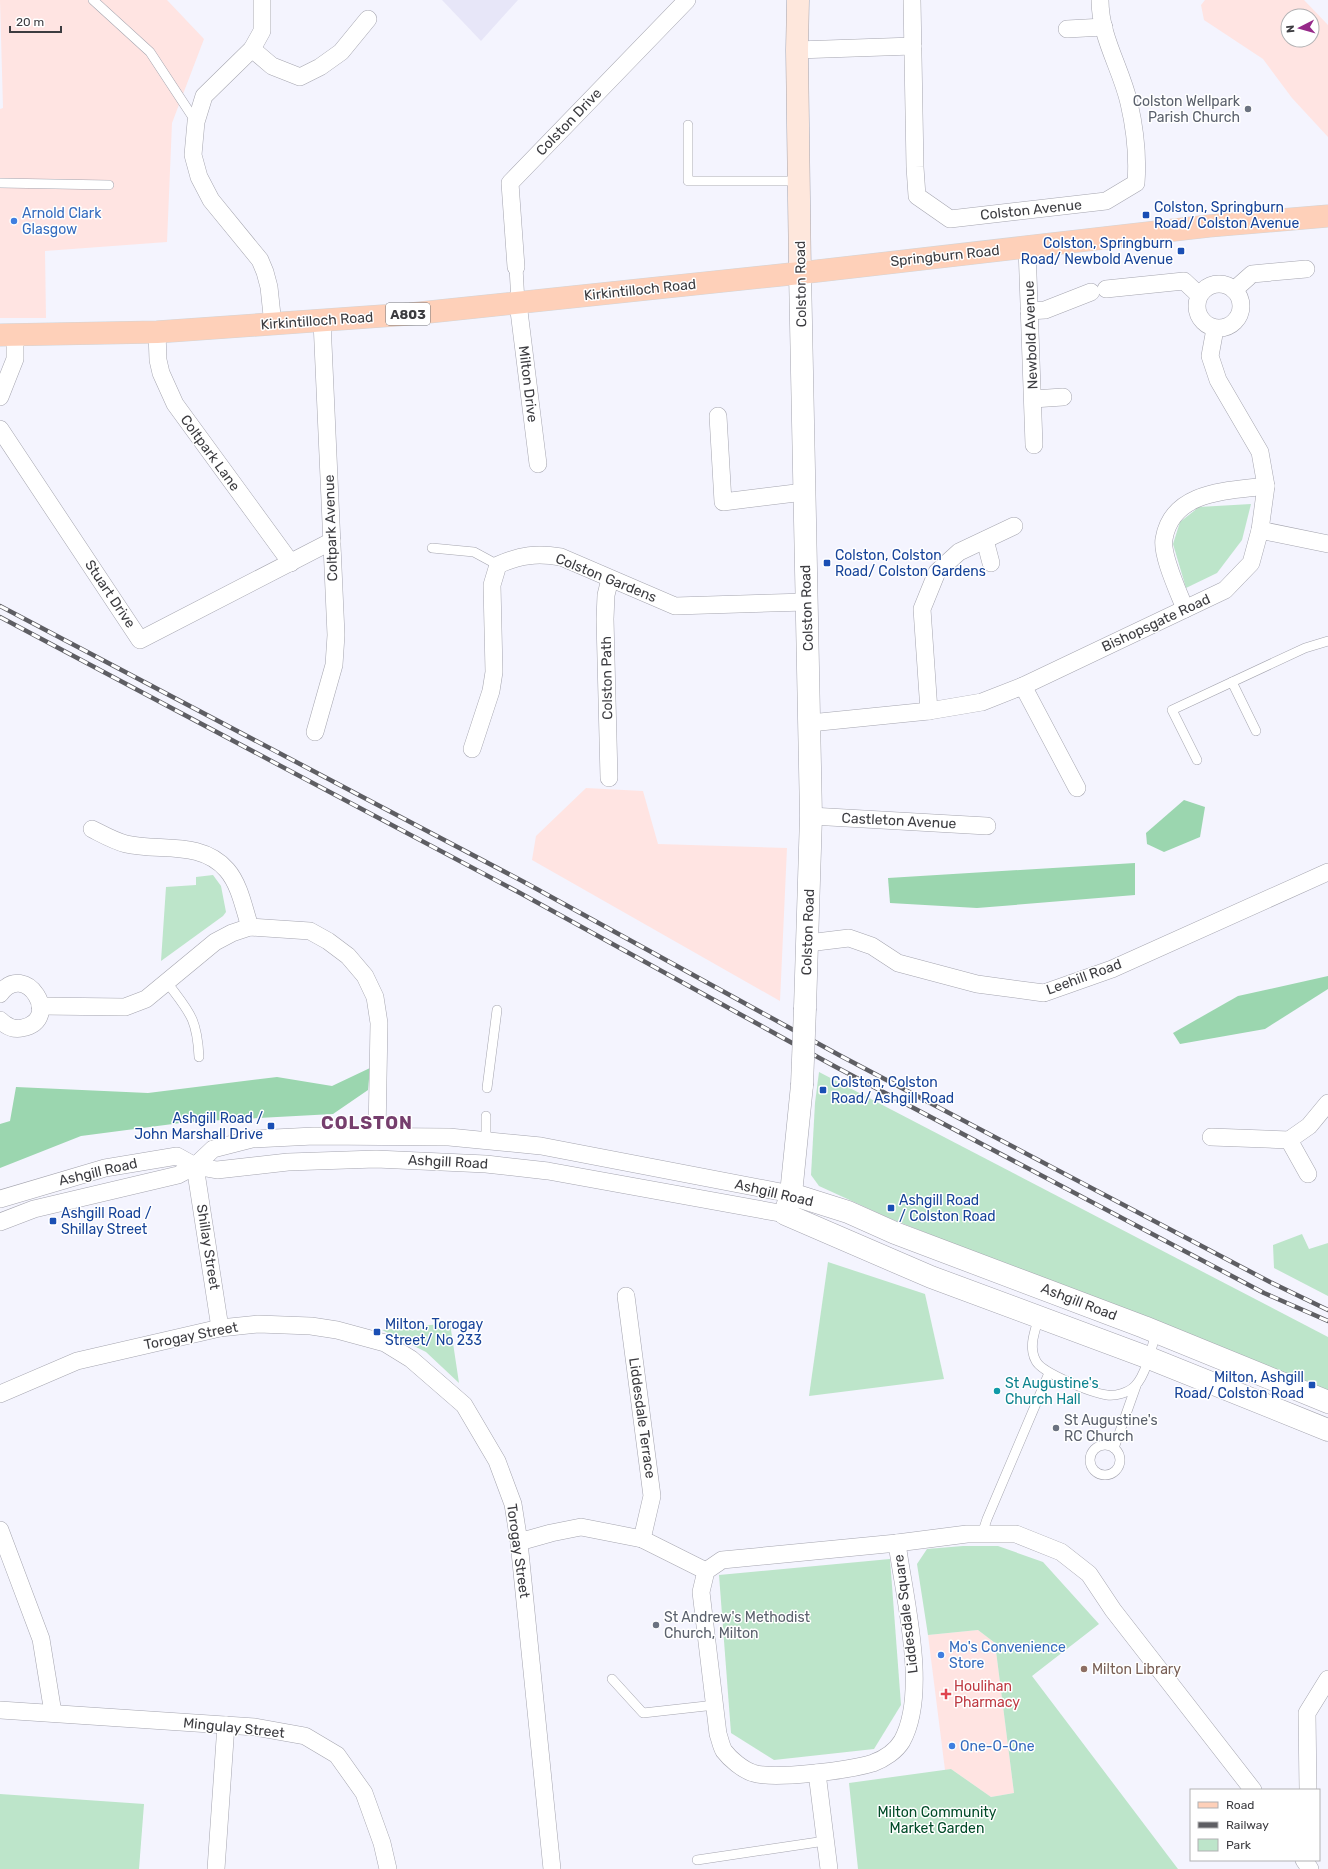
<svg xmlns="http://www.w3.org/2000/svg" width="1328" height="1869" font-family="Rubik,sans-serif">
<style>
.commercial{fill:#ffe4e2;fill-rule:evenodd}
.built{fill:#e7e6f8}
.green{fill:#bde5ca}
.forest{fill:#9bd6af}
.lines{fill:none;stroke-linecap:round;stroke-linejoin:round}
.service-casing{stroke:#a5a5af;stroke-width:10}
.pedestrian-casing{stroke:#a5a5af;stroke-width:14}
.minor-casing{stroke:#a5a5af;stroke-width:18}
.tertiary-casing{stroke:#a5a5af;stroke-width:23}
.secondary-casing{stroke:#a5a5af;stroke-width:23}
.primary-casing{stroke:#d4d4d5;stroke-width:23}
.service{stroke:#fff;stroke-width:9}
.pedestrian{stroke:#fff;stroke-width:13}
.minor{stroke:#fff;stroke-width:17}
.tertiary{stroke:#fff;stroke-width:22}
.secondary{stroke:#fee7dc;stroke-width:22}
.primary{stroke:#fed0b9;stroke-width:22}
.rail-casing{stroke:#5e5e63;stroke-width:4.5}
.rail{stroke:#fff;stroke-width:3;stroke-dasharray:9;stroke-linecap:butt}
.tertiary-bridge-casing{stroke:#a5a5af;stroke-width:23;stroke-linecap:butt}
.tertiary-bridge{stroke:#fff;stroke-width:22}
.worship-dot{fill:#6b7280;stroke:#fff;stroke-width:1.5}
.transit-dot{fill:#1a4fb4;stroke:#fff;stroke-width:1.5}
.shop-dot{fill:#3f7fe0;stroke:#fff;stroke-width:1.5}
.culture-dot{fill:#0f9aa8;stroke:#fff;stroke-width:1.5}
.education-dot{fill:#8d6e63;stroke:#fff;stroke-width:1.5}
.health-dot{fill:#e0444e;stroke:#fff;stroke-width:1.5}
.labels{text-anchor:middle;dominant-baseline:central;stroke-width:3;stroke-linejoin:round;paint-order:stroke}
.shield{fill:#fff;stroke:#767679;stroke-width:1}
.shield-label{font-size:13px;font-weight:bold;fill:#3c3c40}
.worship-label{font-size:14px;fill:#5b616d;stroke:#fff;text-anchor:start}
.street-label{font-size:14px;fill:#3c3c40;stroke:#fff}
.transit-label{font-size:14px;fill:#164399;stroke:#fff;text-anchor:start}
.shop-label{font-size:14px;fill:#366cbe;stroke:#fff;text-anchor:start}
.culture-label{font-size:14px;fill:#0d838f;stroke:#fff;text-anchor:start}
.education-label{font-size:14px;fill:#785e54;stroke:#fff;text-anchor:start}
.health-label{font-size:14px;fill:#be3a42;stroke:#fff;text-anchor:start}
.park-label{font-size:14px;fill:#014b28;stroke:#fff}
.district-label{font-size:18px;font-weight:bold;letter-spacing:1px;fill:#763e6d;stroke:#fff}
</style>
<rect width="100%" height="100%" fill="#f4f4fe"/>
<!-- commercial -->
<g class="commercial">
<polygon points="0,0 167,0 204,39 172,123 167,242 45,251 46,318 0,318 0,109 3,108"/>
<path d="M 1205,0 L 1304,0 L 1328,25 L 1328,137 L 1292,98 L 1263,59 L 1204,20 L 1201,5 ZM 1288,16 L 1312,16 L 1312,40 L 1288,40 Z"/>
<polygon points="586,788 643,791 658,844 787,848 780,1001 532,860 536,836"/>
<polygon points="978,1630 995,1643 1014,1793 991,1797 951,1769 945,1770 928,1635"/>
</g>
<!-- built -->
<polygon class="built" points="442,0 518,0 481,41"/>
<!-- green -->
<g class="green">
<polygon points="1251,504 1242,540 1217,573 1186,588 1173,544 1180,522 1199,507"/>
<polygon points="213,875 221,886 226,912 223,916 161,961 166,887 196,885 196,877"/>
<polygon points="819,1072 1328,1337 1328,1394 889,1218 819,1186 811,1175 815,1103"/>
<polygon points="1302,1234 1309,1249 1328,1243 1328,1296 1274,1268 1273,1245"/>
<polygon points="828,1262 925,1294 944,1379 809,1396"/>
<polygon points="450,1323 459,1383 426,1352 382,1330"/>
<polygon points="963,1546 998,1546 1043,1562 1099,1624 1032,1676 1178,1869 858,1869 849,1783 951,1769 991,1797 1014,1793 995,1643 978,1630 928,1635 917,1564 927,1549"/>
<polygon points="890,1559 901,1705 874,1749 774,1760 731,1733 719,1575"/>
<polygon points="0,1794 144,1804 139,1869 0,1869"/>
</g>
<!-- forest -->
<g class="forest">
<polygon points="1184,800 1205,807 1200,837 1164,852 1147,844 1146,833"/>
<polygon points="1135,863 1135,895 977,908 890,903 888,878"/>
<polygon points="1328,976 1328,989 1265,1029 1180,1044 1173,1033 1238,996"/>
<polygon points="370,1068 368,1090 333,1114 188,1122 81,1136 0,1168 0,1124 10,1121 16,1087 148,1093 277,1077 332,1086"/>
</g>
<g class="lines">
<!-- service casing -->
<g class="service-casing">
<g id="service">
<polyline points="93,0 150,52 196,122"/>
<polyline points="688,125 688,181 799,181"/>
<polyline points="0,183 109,185"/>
<polyline points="432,548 474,552 498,565"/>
<polyline points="1232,682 1256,731"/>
<polyline points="1197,760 1172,710 1305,648 1328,641"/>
<path d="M 166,981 C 189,1012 197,1017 199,1057"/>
<polyline points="487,1088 497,1010"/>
<polyline points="486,1116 486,1140"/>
<path d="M 1039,1317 C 1035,1331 1028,1347 1036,1361 C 1042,1373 1092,1393 1107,1395 C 1116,1396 1128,1393 1135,1386 C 1146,1375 1152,1347 1156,1332"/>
<circle cx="1105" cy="1460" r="15"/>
<polyline points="1114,1448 1136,1386"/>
<polyline points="982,1534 987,1519 1049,1373"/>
<polyline points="612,1679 643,1713 715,1705"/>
<polyline points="697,1860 825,1841"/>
</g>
</g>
<!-- pedestrian casing -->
<g class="pedestrian-casing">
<polyline id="pedestrian" points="516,267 518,303"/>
</g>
<!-- minor casing -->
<g class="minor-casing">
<g id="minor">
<polyline points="262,0 262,31 252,49 204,96 196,122 193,155 199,177 211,200 260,260 265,272 269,287 273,325"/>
<path d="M 912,0 L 915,167 L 917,196 L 950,219 L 1106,201 L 1136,183 C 1138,157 1135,129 1129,103 C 1121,68 1100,37 1100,0"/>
<polyline points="1067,29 1104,27"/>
<polyline points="252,49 272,66 300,77 320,67 341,52 368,19"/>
<polyline points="797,50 913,46"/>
<polyline points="1027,247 1034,445"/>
<polyline points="516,267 510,183 687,0"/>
<circle cx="1219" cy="306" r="22"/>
<polyline points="1106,289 1184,281 1199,295"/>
<polyline points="1234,290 1252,274 1306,269"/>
<polyline points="518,303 538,464"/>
<polyline points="1029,311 1045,310 1091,292"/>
<polyline points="157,332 158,360 161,373 175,404 291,563"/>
<polyline points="0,397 15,359 15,334"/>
<polyline points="1033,399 1063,397"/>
<polyline points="718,416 723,502 804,492"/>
<polyline points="0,429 140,640 332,541"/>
<polyline points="1260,530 1328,544"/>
<polyline points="985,540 991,563"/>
<path d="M 1185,609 C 1179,593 1161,555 1164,539 C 1172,490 1229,491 1266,486"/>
<polyline points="1023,686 1077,788"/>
<polyline points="929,711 922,609 937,572 959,552 1014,526"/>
<polyline points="810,723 929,711 982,702 1023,686 1225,590 1251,563 1260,530 1266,486 1260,452 1218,380 1210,356 1215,329"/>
<polyline points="315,732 334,665 336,635 322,321"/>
<path d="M 472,749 L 491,691 L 494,672 L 492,585 L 498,565 C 520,555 537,553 561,557 L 675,606 L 807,602"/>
<polyline points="609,778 605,619 606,595 610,579"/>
<polyline points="811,816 987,826"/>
<path d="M 92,829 C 102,834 114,841 126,844 C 160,852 201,840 227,870 C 240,885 244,909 250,927"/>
<polyline points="808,943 849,938 872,946 898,963 977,984 1044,993 1112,969 1328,872"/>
<path d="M 0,994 C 25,959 64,1020 22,1028 C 13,1030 6,1026 0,1020"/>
<polyline points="40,1006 125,1007 146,999 215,942 232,933 250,927 310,931 328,941 348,956 365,976 375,997 379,1023 377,1135"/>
<polyline points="1211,1137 1289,1140 1309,1126 1328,1103"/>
<polyline points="1289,1140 1308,1174"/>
<polyline points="195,1166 220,1328"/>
<polyline points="0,1199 105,1168 177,1156 195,1166 217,1170 288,1162 376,1159 486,1164 548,1171 785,1214"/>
<polyline points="0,1222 34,1209 178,1175 195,1166 213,1149 252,1139 314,1136 449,1137 541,1146 791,1194"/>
<polyline points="626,1296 652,1496 642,1539"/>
<polyline points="0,1394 77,1361 220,1328 258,1324 311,1326 337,1330 385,1343 411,1359 464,1405 497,1461 513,1504 519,1542 552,1869"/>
<polyline points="0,1530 41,1639 53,1713"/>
<polyline points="519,1542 551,1533 581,1527 642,1539 706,1571"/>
<path d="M 897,1543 C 904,1597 929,1692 902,1741 C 896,1751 884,1759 873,1763 C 851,1770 774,1780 753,1773 C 743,1770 730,1759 724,1751 C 721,1746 720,1739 718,1734 L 701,1592 L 706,1571 L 722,1560 Z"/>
<polyline points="897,1543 967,1534 1016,1534 1061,1552 1089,1574 1113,1610 1253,1790"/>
<polyline points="0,1710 255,1727 305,1736 337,1755 364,1793 382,1843 388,1869"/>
<polyline points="817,1773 829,1869"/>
<polyline points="1308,1790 1307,1713 1328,1679"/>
<polyline points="1304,1860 1310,1869"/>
<polyline points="216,1869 226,1725"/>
</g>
</g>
<!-- tertiary casing -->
<g class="tertiary-casing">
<g id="tertiary">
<polyline points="800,273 811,816 805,1008"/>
<polyline points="802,1085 791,1194 785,1214 931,1277 1149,1358 1328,1430"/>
<polyline points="791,1194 848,1212 895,1233 1144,1327 1328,1402"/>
</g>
</g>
<!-- secondary casing -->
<g class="secondary-casing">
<polyline id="secondary" points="798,0 797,50 800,273"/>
</g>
<!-- primary casing -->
<g class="primary-casing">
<polyline id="primary" points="0,335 157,332 410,314 800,273 1209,226 1328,216"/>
</g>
<!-- service -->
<use href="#service" class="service"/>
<!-- pedestrian -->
<use href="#pedestrian" class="pedestrian"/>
<!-- minor -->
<use href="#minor" class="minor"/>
<!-- tertiary -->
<use href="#tertiary" class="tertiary"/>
<!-- secondary -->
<use href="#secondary" class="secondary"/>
<!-- primary -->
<use href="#primary" class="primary"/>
<!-- rail casing -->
<g class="rail-casing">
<g id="rail">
<polyline points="0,606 524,882 839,1055 1270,1282 1328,1310"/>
<polyline points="0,617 520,893 834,1066 1264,1293 1328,1321"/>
</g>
</g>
<!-- rail -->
<use href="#rail" class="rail"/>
<!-- tertiary-bridge casing -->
<g class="tertiary-bridge-casing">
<polyline id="tertiary-bridge" points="802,1085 805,1008"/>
</g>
<!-- tertiary-bridge -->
<use href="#tertiary-bridge" class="tertiary-bridge"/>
</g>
<!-- markers -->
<g class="worship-dot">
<circle cx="1248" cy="109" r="4"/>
<circle cx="1056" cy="1428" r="4"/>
<circle cx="656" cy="1625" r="4"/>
</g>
<g class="transit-dot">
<rect x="1142" y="211" width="8" height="8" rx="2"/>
<rect x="1177" y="247" width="8" height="8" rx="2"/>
<rect x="823" y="559" width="8" height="8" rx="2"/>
<rect x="819" y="1086" width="8" height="8" rx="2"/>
<rect x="267" y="1122" width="8" height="8" rx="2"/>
<rect x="887" y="1204" width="8" height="8" rx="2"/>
<rect x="49" y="1217" width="8" height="8" rx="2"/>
<rect x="373" y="1328" width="8" height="8" rx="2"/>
<rect x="1308" y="1381" width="8" height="8" rx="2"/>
</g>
<g class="shop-dot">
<circle cx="14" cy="221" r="4"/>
<circle cx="941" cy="1655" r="4"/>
<circle cx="952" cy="1746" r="4"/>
</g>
<circle class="culture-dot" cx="997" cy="1391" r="4"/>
<circle class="education-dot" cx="1084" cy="1669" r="4"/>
<path class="health-dot" d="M944 1688h4v4h4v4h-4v4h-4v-4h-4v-4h4z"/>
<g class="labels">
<!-- shield labels -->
<rect class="shield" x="386" y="303" width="44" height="22" rx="3"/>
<g class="shield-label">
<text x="408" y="314">A803</text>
</g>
<!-- worship labels -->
<g class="worship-label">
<text x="1240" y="101" text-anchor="end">Colston Wellpark<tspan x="1240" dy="16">Parish Church</tspan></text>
<text x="1064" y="1420">St Augustine's<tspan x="1064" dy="16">RC Church</tspan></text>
<text x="664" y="1617">St Andrew's Methodist<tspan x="664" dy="16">Church, Milton</tspan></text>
</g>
<!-- street labels -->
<g class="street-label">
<text transform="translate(569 122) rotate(-46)">Colston Drive</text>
<text transform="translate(1031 210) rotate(-6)">Colston Avenue</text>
<text transform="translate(945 256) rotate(-6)">Springburn Road</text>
<text transform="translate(801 284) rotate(-91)">Colston Road</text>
<text transform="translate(640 290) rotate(-6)">Kirkintilloch Road</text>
<text transform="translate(317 321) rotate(-4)">Kirkintilloch Road</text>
<text transform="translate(1031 335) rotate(-92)">Newbold Avenue</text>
<text transform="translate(528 384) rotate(83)">Milton Drive</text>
<text transform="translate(210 453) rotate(54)">Coltpark Lane</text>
<text transform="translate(331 528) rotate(-92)">Coltpark Avenue</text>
<text transform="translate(606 578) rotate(22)">Colston Gardens</text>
<text transform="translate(110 594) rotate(56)">Stuart Drive</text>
<text transform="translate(807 608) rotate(-92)">Colston Road</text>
<text transform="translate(1156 623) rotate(-25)">Bishopsgate Road</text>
<text transform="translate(607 678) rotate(-91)">Colston Path</text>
<text transform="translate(899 821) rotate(3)">Castleton Avenue</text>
<text transform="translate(808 932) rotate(-88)">Colston Road</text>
<text transform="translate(1084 977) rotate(-20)">Leehill Road</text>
<text transform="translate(448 1162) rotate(3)">Ashgill Road</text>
<text transform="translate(98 1172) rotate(-13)">Ashgill Road</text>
<text transform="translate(774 1193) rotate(13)">Ashgill Road</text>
<text transform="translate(208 1247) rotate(81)">Shillay Street</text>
<text transform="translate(1079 1302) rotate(21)">Ashgill Road</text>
<text transform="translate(191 1336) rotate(-11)">Torogay Street</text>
<text transform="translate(642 1418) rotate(82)">Liddesdale Terrace</text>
<text transform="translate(518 1551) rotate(82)">Torogay Street</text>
<text transform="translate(906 1614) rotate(-97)">Liddesdale Square</text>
<text transform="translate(234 1728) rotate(6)">Mingulay Street</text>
</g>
<!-- transit labels -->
<g class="transit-label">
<text x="1154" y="207">Colston, Springburn<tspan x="1154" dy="16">Road/ Colston Avenue</tspan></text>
<text x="1173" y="243" text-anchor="end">Colston, Springburn<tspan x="1173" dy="16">Road/ Newbold Avenue</tspan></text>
<text x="835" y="555">Colston, Colston<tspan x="835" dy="16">Road/ Colston Gardens</tspan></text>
<text x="831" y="1082">Colston, Colston<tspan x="831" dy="16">Road/ Ashgill Road</tspan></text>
<text x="263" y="1118" text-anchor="end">Ashgill Road /<tspan x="263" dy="16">John Marshall Drive</tspan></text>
<text x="899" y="1200">Ashgill Road<tspan x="899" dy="16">/ Colston Road</tspan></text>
<text x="61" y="1213">Ashgill Road /<tspan x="61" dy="16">Shillay Street</tspan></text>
<text x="385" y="1324">Milton, Torogay<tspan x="385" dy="16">Street/ No 233</tspan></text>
<text x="1304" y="1377" text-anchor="end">Milton, Ashgill<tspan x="1304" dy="16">Road/ Colston Road</tspan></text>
</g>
<!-- shop labels -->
<g class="shop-label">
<text x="22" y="213">Arnold Clark<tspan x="22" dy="16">Glasgow</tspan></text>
<text x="949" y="1647">Mo's Convenience<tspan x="949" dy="16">Store</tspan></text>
<text x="960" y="1746">One-O-One</text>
</g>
<!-- culture labels -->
<g class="culture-label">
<text x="1005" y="1383">St Augustine's<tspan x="1005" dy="16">Church Hall</tspan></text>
</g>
<!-- education labels -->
<g class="education-label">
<text x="1092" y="1669">Milton Library</text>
</g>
<!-- health labels -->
<g class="health-label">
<text x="954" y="1686">Houlihan<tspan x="954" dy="16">Pharmacy</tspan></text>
</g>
<!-- park labels -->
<g class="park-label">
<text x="937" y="1812">Milton Community<tspan x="937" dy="16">Market Garden</tspan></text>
</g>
<!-- district labels -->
<g class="district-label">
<text x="367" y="1123">COLSTON</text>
</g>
</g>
<!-- legend -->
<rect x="1190" y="1789" width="130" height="72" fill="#ffffff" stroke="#b1b1b3"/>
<rect x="1198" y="1802" width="20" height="6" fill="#fed0b9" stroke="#b1b1b3"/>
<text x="1226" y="1809" font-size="12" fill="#3c3c40">Road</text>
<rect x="1198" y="1822" width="20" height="6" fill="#5e5e63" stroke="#b1b1b3"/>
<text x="1226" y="1829" font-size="12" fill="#3c3c40">Railway</text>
<rect x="1198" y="1839" width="20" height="12" fill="#bde5ca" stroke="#b1b1b3"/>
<text x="1226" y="1849" font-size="12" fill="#3c3c40">Park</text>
<!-- north arrow -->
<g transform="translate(1300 28) rotate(264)"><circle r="19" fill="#ffffff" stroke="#b1b1b3"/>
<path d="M0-3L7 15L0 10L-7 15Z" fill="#962989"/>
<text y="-6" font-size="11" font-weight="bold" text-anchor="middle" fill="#3c3c40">N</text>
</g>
<!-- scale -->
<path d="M10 26v6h51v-6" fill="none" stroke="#3c3c40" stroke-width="2"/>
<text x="16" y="26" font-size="12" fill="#3c3c40" stroke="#ffffff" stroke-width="3" paint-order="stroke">20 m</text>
</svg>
